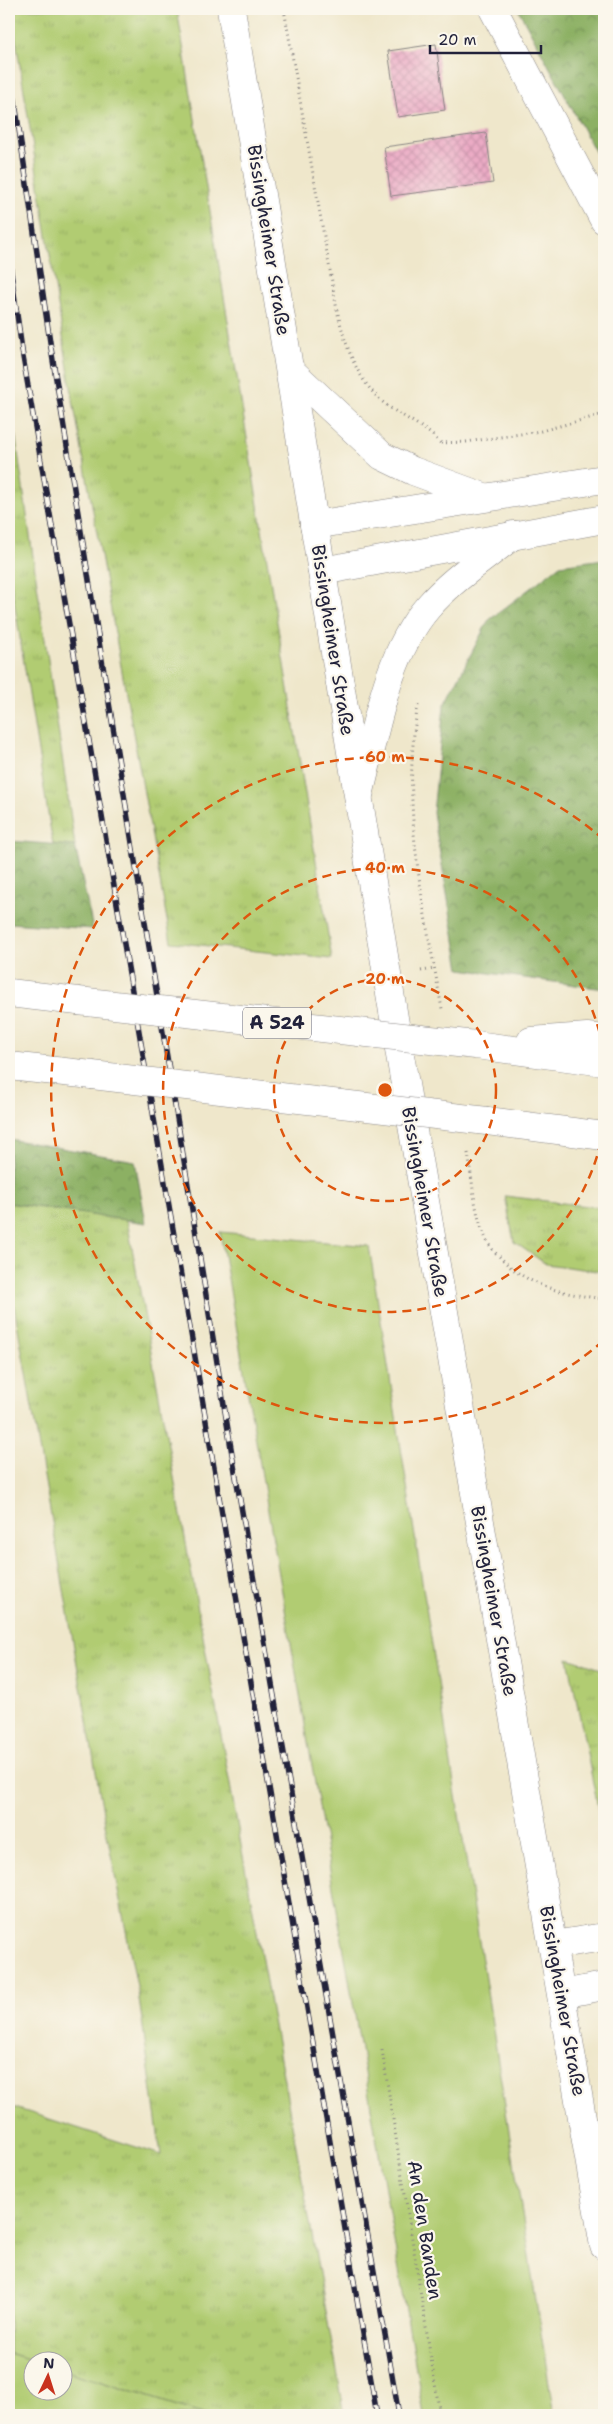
<svg xmlns="http://www.w3.org/2000/svg" width="613" height="2424" font-family="'Shantell Sans',sans-serif">
<style>
.grass{fill:url(#grass-tufts);stroke:#6a7756}
.forest{fill:url(#forest-crowns);stroke:#576950}
.garden{fill:#b1cc72;stroke:#6a7756}
.building{fill:url(#building-cross-hatch)}
.lines{fill:none;stroke-linecap:round;stroke-linejoin:round}
.minor-casing{stroke:#888483;stroke-width:29}
.highway-casing{stroke:#888483;stroke-width:29}
.path{stroke:#888483;stroke-width:3;stroke-dasharray:1 4;stroke-linecap:butt}
.minor{stroke:#fff;stroke-width:28}
.highway{stroke:#fff;stroke-width:28}
.rail-casing{stroke:#22223b;stroke-width:5.5}
.rail{stroke:#fbf7ec;stroke-width:4;stroke-dasharray:11;stroke-linecap:butt}
.highway-bridge-casing{stroke:#888483;stroke-width:29;stroke-linecap:butt}
.highway-bridge{stroke:#fff;stroke-width:28}
.ring{fill:none;stroke:#de560e;stroke-width:2.5;stroke-dasharray:9 6}
.labels{text-anchor:middle;dominant-baseline:central;stroke-width:4.5;stroke-linejoin:round;paint-order:stroke}
.shield{fill:#fbf7ec;stroke:#636270;stroke-width:1}
.shield-label{font-size:18px;font-weight:bold;fill:#22223b}
.street-label{font-size:19px;fill:#22223b;stroke:#fbf7ec}
.centre{fill:#de560e;stroke:#fbf7ec;stroke-width:2.5}
.ring-label{font-size:15px;text-anchor:middle;font-weight:bold;fill:#de560e;stroke:#fbf7ec;stroke-width:4.5;stroke-linejoin:round;paint-order:stroke}
</style>
<defs>
<pattern id="grass-tufts" width="24" height="20" patternUnits="userSpaceOnUse" patternTransform="scale(1.25)"><rect width="24" height="20" fill="#b1cc72"/><path d="M3 7l-1-3M5 7V3M7 7l1-3M15 17l-1-3M17 17v-4M19 17l1-3" fill="none" stroke="#98af64"/></pattern>
<pattern id="forest-crowns" width="20" height="18" patternUnits="userSpaceOnUse" patternTransform="scale(1.25)"><rect width="20" height="18" fill="#8cb064"/><path d="M2 6a3 3 0 1 1 6 0M12 15a3 3 0 1 1 6 0" fill="none" stroke="#728f54"/></pattern>
<pattern id="building-cross-hatch" width="8" height="8" patternUnits="userSpaceOnUse" patternTransform="scale(1.25)"><rect width="8" height="8" fill="#ebabc5"/><path d="M0 0l8 8M0 8l8-8" fill="none" stroke="#c993aa"/></pattern>
</defs>
<rect width="100%" height="100%" fill="#fbf7ec"/>
<filter id="ink" filterUnits="userSpaceOnUse"><feTurbulence type="fractalNoise" baseFrequency=".02" numOctaves="2"/><feDisplacementMap in="SourceGraphic" scale="10" xChannelSelector="R" yChannelSelector="G"/><feConvolveMatrix kernelMatrix="1 2 1 2 8 2 1 2 1" color-interpolation-filters="sRGB"/></filter>
<filter id="wash" filterUnits="userSpaceOnUse"><feTurbulence type="fractalNoise" baseFrequency=".0096" numOctaves="4" result="noise"/><feDisplacementMap in="SourceGraphic" scale="20" xChannelSelector="R" yChannelSelector="G"/><feGaussianBlur stdDeviation="1.12" result="paint"/><feColorMatrix in="noise" values="0 0 0 0 0 0 0 0 0 0 0 0 0 0 0 0 0 1.4 0 .05"/><feComposite in="paint" operator="in"/></filter>
<g filter="url(#wash)">
<rect width="100%" height="100%" fill="#efe7cb"/>
<!-- grass -->
<g class="grass">
<polygon points="11,9 177,9 332,959 171,942 74,406"/>
<polygon points="9,391 75,846 53,845 9,569"/>
<polygon points="505,1196 604,1208 604,1272 546,1264 514,1242"/>
<polygon points="9,1203 127,1220 345,2415 206,2415 63,2370 62,2362 34,2361 9,2353 9,2106 161,2155 138,1992 106,1829 9,1277"/>
<polygon points="568,1658 604,1670 604,1838"/>
</g>
<!-- forest -->
<g class="forest">
<polygon points="518,9 604,9 604,168"/>
<polygon points="604,559 604,989 460,969 433,813 444,706 488,621 560,565"/>
<polygon points="9,841 75,846 93,929 9,923"/>
<polygon points="9,1139 135,1161 146,1223 9,1203"/>
</g>
<!-- garden -->
<g class="garden">
<polygon points="220,1232 369,1246 554,2415 424,2415"/>
<polygon points="9,2353 34,2361 32,2362 32,2392 62,2392 63,2370 206,2415 9,2415"/>
</g>
<g id="blocks">
<!-- building -->
<g class="building">
<polygon points="436,44 445,110 398,117 388,51"/>
<polygon points="486,133 493,183 391,196 384,147"/>
</g>
</g>
</g>
<g filter="url(#ink)">
<use href="#blocks" fill-opacity="0" stroke="#888483" stroke-width="1"/>
<g class="lines">
<!-- minor casing -->
<g class="minor-casing">
<g id="minor">
<polyline points="231,9 400,1055 604,2246"/>
<polyline points="493,9 604,220"/>
</g>
</g>
<!-- highway casing -->
<g class="highway-casing">
<g id="highway">
<polyline points="290,370 382,456 413,471 481,496"/>
<polyline points="314,525 604,479"/>
<polyline points="322,571 604,519"/>
<path d="M 359,795 C 375,734 386,655 428,607 C 452,579 485,558 513,535"/>
<polyline points="9,993 78,1001"/>
<polyline points="531,1041 587,1037 604,1039"/>
<polyline points="476,1045 604,1062"/>
<polyline points="9,1066 92,1075"/>
<polyline points="487,1121 604,1136"/>
<polyline points="553,1945 604,1937"/>
<polyline points="562,1994 604,1986"/>
<polyline points="597,2203 604,2174"/>
</g>
</g>
<!-- path -->
<g class="path">
<path d="M 284,9 L 337,310 C 345,344 356,380 385,404 C 403,418 426,426 441,444"/>
<polyline points="441,443 466,442 541,431 604,414"/>
<path d="M 418,705 C 400,806 424,909 442,1009"/>
<polyline points="421,971 435,969"/>
<path d="M 468,1153 C 473,1182 474,1220 490,1246 C 493,1251 499,1256 503,1260 C 530,1288 567,1294 604,1299"/>
<polyline points="382,2050 440,2415"/>
</g>
<!-- minor -->
<use href="#minor" class="minor"/>
<!-- highway -->
<use href="#highway" class="highway"/>
<!-- rail casing -->
<g class="rail-casing">
<g id="rail">
<polyline points="9,61 50,342 232,1454 399,2415"/>
<polyline points="9,258 23,357 377,2415"/>
</g>
</g>
<!-- rail -->
<use href="#rail" class="rail"/>
<!-- highway-bridge casing -->
<g class="highway-bridge-casing">
<g id="highway-bridge">
<polyline points="78,1001 476,1045"/>
<polyline points="92,1075 487,1121"/>
</g>
</g>
<!-- highway-bridge -->
<use href="#highway-bridge" class="highway-bridge"/>
</g>
</g>
<!-- distance rings -->
<g class="ring">
<circle cx="385" cy="1090" r="111"/>
<path d="M604 1127A222 222 0 1 1 604 1053"/>
<path d="M603 1341A333 333 0 1 1 603 839"/>
</g>
<g class="labels">
<!-- shield labels -->
<rect class="shield" x="243" y="1007.5" width="68" height="31" rx="4"/>
<g class="shield-label">
<text x="277" y="1023">A 524</text>
</g>
<!-- street labels -->
<g class="street-label">
<text transform="translate(269 240) rotate(81)">Bissingheimer Straße</text>
<text transform="translate(333 640) rotate(81)">Bissingheimer Straße</text>
<text transform="translate(425 1202) rotate(80)">Bissingheimer Straße</text>
<text transform="translate(494 1601) rotate(80)">Bissingheimer Straße</text>
<text transform="translate(563 2001) rotate(80)">Bissingheimer Straße</text>
<text transform="translate(425 2230) rotate(81)">An den Banden</text>
</g>
</g>
<circle cx="385" cy="1090" r="8" class="centre"/>
<g class="ring-label">
<text x="385" y="762">60 m</text>
<text x="385" y="873">40 m</text>
<text x="385" y="984">20 m</text>
</g>
<!-- margin -->
<rect width="613" height="2424" fill="none" stroke="#fbf7ec" stroke-width="30"/>
<!-- north arrow -->
<g transform="translate(48 2376) rotate(4)"><circle r="24" fill="#fbf7ec" stroke="#a4a2a5"/>
<path d="M0-4L9 19L0 12L-9 19Z" fill="#c8321e"/>
<text y="-8" font-size="14" font-weight="bold" text-anchor="middle" fill="#22223b">N</text>
</g>
<!-- scale -->
<path d="M430 45v8h111v-8" fill="none" stroke="#22223b" stroke-width="2.5"/>
<text x="438" y="45" font-size="15" fill="#22223b" stroke="#fbf7ec" stroke-width="4" paint-order="stroke">20 m</text>
</svg>
